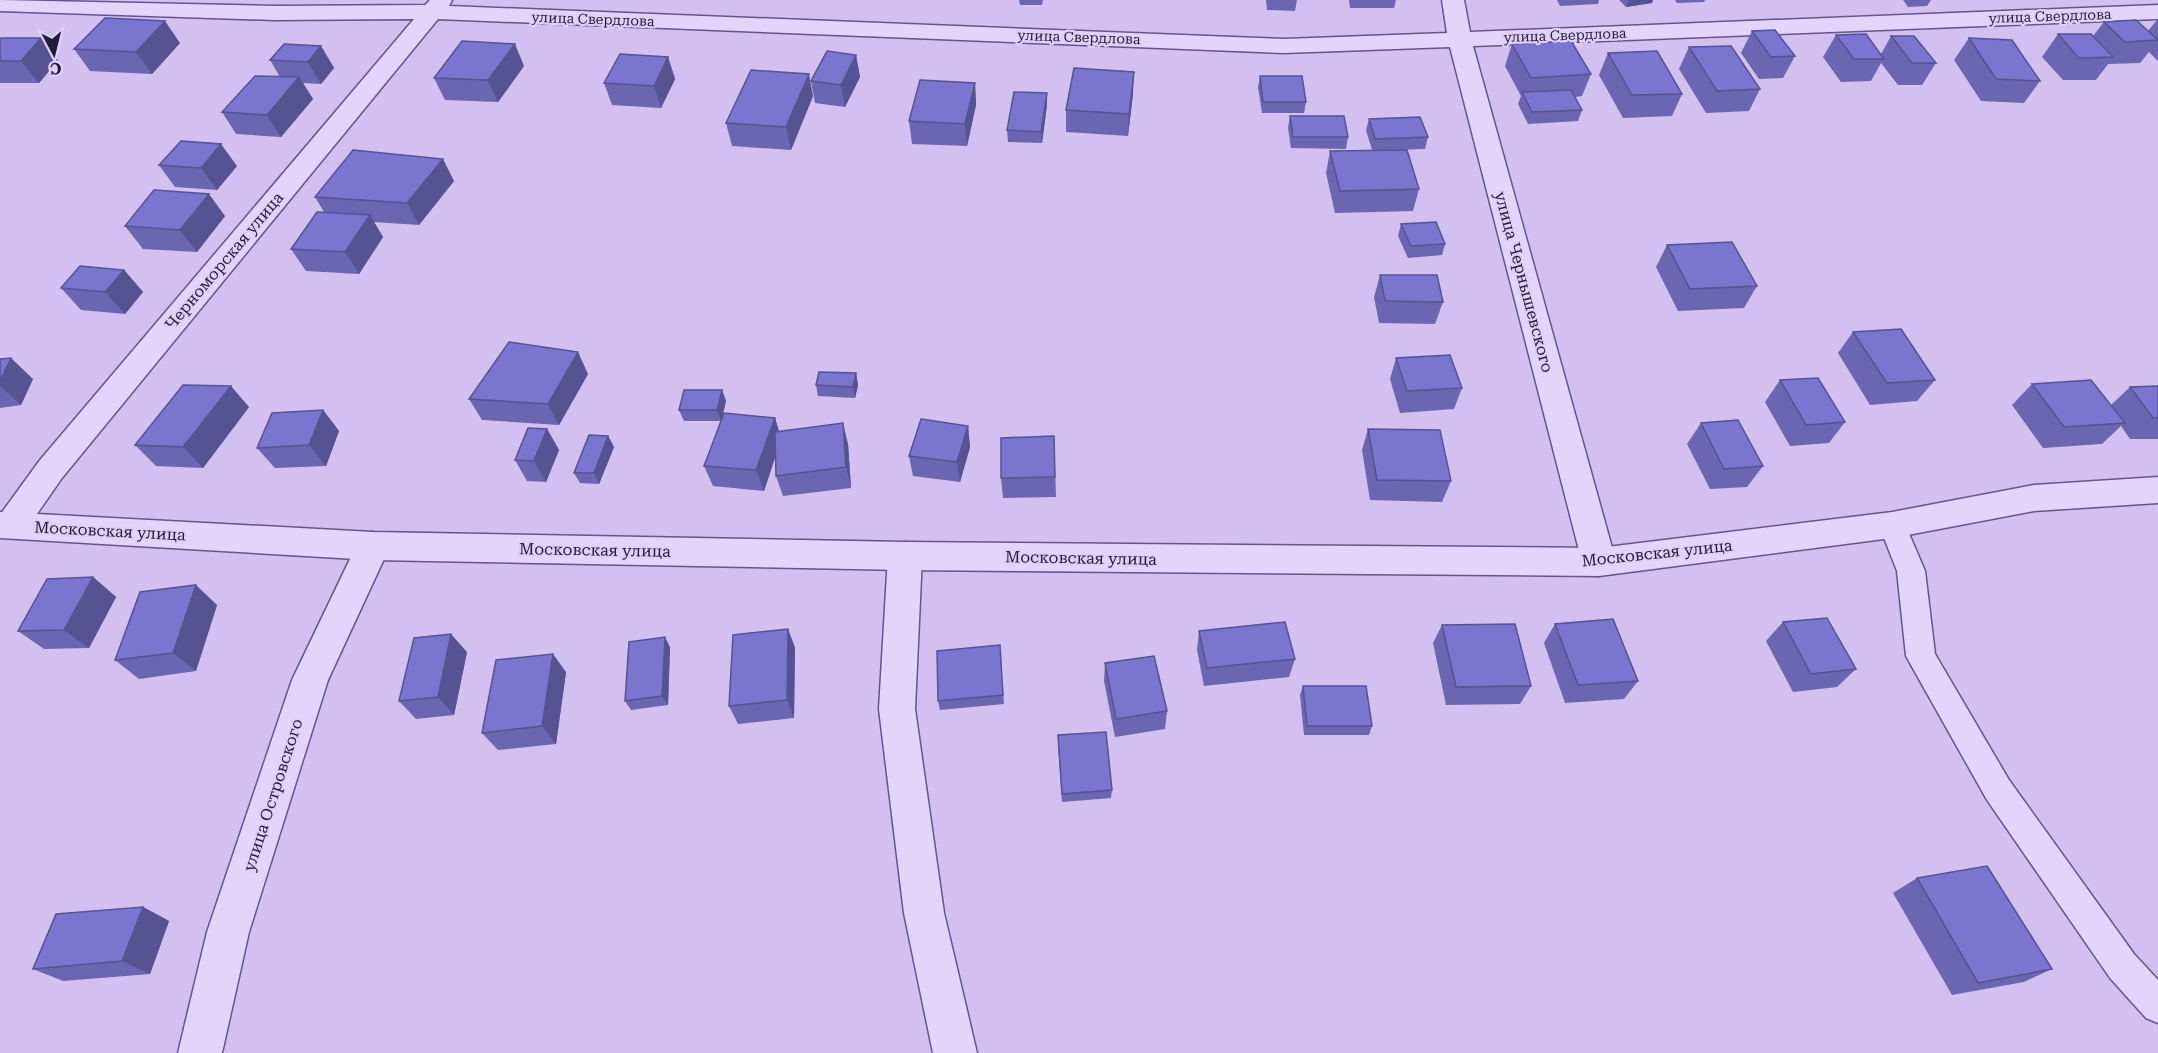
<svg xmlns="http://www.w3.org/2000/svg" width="2158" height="1053" font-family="'Roboto Serif',serif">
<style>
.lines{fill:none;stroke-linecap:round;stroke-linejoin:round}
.service-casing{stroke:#61578a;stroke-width:3}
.minor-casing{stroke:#61578a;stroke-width:3}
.tertiary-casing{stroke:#61578a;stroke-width:3}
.service{fill:#e2d4fa;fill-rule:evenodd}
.minor{fill:#e2d4fa;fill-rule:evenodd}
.tertiary{fill:#e2d4fa;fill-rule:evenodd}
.wall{fill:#6b65b2}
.shaded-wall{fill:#575291}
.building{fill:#7c75cf;stroke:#575291;stroke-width:1.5}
.labels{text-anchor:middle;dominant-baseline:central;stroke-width:4.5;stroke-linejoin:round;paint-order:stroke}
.far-street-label{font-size:14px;fill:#211c39;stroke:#dfd0f7}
.street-label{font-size:16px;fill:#211c39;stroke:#dfd0f7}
</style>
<rect width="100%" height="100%" fill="#d2c0f0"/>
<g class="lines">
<!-- service casing -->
<g class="service-casing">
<polygon id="service" points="1892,514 1902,517 1925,571 1935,654 2009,780 2134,954 2158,980 2158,1023 2146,1018 2110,978 1987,800 1911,665 1906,656 1897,571 1879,525 1882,517"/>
</g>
<!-- minor casing -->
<g class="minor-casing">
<g id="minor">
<polygon points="0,0 274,6 425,5 430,0 452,0 449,6 1284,39 1447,33 1442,0 1464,0 1470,32 2158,5 2158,19 1473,46 1616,562 1611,572 1599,576 1587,572 1582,562 1450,47 1284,53 438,19 62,478 23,534 11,538 0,535 0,515 40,460 414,19 274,20 0,11"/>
<polygon points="373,532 385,536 390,546 328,680 249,932 222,1053 178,1053 207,932 292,680 361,536"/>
<polygon points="905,542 917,546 922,556 915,709 944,913 977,1053 933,1053 904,913 879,709 888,556 893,546"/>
</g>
</g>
<!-- tertiary casing -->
<g class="tertiary-casing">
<polygon id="tertiary" points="2158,477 2158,503 2034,511 1892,538 1599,576 905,570 373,560 0,538 0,512 373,532 905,542 1599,548 1892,512 2034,485"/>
</g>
<!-- service -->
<use href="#service" class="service"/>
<!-- minor -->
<use href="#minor" class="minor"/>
<!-- tertiary -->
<use href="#tertiary" class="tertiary"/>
</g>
<!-- wall -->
<g class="wall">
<polygon points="1019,0 1043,0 1042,5 1020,5"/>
<polygon points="1266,0 1297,0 1295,11 1267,10"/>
<polygon points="1349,0 1396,0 1394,8 1350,8"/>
<polygon points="1557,0 1599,0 1598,4 1560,6"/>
<polygon points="1619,0 1653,0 1652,3 1626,7"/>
<polygon points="1675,0 1705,0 1704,2 1677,3"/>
<polygon points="1903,0 1931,0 1927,6 1908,7"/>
<polygon points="2157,20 2158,20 2158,61 2149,52 2140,63 2108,64 2096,80 2063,80 2042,57 2058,34 2093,36 2104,22 2148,31"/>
<polygon points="1752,31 1795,56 1783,78 1759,79 1741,53"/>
<polygon points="1836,35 1881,54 1891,36 1936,63 1922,85 1898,85 1881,63 1871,81 1841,82 1823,57"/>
<polygon points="1969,38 2040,81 2024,103 1981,101 1954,60"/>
<polygon points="0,39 58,60 39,83 0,83"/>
<polygon points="180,43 152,74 90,71 74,49"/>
<polygon points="1512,44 1591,74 1582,96 1575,97 1582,110 1578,121 1528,124 1518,104 1521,96 1505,66"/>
<polygon points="321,46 334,68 321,84 303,83 313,99 281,137 236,134 222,112 280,77 270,60"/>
<polygon points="1689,47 1760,89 1749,111 1706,113 1679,69"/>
<polygon points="1608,53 1682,94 1672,116 1623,118 1599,75"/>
<polygon points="856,55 860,77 845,107 815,103 811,81"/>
<polygon points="668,57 675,79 661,108 612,105 604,83"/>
<polygon points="524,66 498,102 445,100 434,78"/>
<polygon points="1260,76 1306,102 1304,113 1262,113 1258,87"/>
<polygon points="975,83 976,105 967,146 912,144 909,121"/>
<polygon points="1133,94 1128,136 1066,132 1066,110"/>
<polygon points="813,96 791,150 732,146 726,123"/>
<polygon points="1047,105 1042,143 1008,142 1007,130"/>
<polygon points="1290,116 1348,137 1346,149 1291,148 1288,128"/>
<polygon points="1369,119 1428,137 1425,149 1391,150 1419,189 1413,211 1335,213 1326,173 1330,151 1372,150 1366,130"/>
<polygon points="159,165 237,166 217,190 175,187"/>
<polygon points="454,181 419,225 374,222 383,237 359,274 306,271 291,249 324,212 315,197"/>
<polygon points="225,216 197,252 143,249 125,226"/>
<polygon points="1401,224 1445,244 1442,255 1408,258 1398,236"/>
<polygon points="1667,245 1757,286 1744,308 1678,311 1656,267"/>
<polygon points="124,270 143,292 125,314 81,310 61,288"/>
<polygon points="1380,275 1443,302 1435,324 1379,323 1374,297"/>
<polygon points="1853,332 1935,380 1917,401 1870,405 1838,353"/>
<polygon points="1396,358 1462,388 1454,409 1400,413 1390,379"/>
<polygon points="0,359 33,379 21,405 0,408"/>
<polygon points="856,373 858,385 855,398 818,396 816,385"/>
<polygon points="588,374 559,425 482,420 469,399"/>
<polygon points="1780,380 1845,422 1829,443 1790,446 1765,402"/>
<polygon points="2032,384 2111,405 2130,387 2158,386 2158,439 2130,439 2121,426 2102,444 2043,448 2012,405"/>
<polygon points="722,390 726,401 721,421 775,418 779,431 848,444 851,488 783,496 776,476 776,455 764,491 713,486 704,466 721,421 684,421 679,410"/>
<polygon points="249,407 203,468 156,466 135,445"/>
<polygon points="323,410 339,431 326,466 275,468 257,448"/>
<polygon points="1701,423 1763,466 1747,487 1710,489 1687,444"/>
<polygon points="968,426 970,447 960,482 913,476 909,456"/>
<polygon points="547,429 559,450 546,482 527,481 515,460"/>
<polygon points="1368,429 1451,481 1442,502 1370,500 1362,450"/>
<polygon points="608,436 614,447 599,484 580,483 574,473"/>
<polygon points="1054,436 1056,497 1003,498 1001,478"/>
<polygon points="93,577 116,597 89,648 44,649 18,631"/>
<polygon points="217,605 196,671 139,679 115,660"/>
<polygon points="1783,622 1856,669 1837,687 1793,692 1766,641"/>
<polygon points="1555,624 1638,681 1624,699 1565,703 1544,643"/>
<polygon points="1442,625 1531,686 1520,704 1446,705 1433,643"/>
<polygon points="788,629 795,648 794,718 738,724 729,706"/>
<polygon points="1199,631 1295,659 1289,677 1204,686 1197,650"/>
<polygon points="1000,645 1004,704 940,710 938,701"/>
<polygon points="670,647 668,705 631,710 625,701"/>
<polygon points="467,652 454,715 416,719 399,701"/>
<polygon points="1105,663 1167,711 1165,729 1115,737 1104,681"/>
<polygon points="566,672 556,744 498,750 482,733"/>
<polygon points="1303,686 1372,726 1369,735 1304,735 1300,695"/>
<polygon points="1058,744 1112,790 1111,798 1062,802"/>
<polygon points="1917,878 2052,969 2024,982 1952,995 1893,893"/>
<polygon points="143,907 169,921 150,974 63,981 33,969"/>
</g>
<!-- shaded-wall -->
<g class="shaded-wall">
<polygon points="1629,0 1653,0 1652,3 1626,7"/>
<polygon points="165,21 180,43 152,74 136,52"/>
<polygon points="41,38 58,60 39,83 21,61"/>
<polygon points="515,44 524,66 498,102 488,80"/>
<polygon points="321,46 334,68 321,84 308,62"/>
<polygon points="856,55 860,77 845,107 841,85"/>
<polygon points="668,57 675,79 661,108 654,86"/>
<polygon points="1134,72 1133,94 1128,136 1129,114"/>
<polygon points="809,74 813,96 791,150 786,127"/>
<polygon points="299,77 313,99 281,137 267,115"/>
<polygon points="975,83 976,105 967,146 965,124"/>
<polygon points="1047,93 1047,105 1042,143 1041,132"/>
<polygon points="221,144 237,166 217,190 201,168"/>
<polygon points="443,159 454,181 419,225 407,203"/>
<polygon points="209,194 225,216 197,252 180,230"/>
<polygon points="370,215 383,237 359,274 345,252"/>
<polygon points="124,270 143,292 125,314 105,292"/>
<polygon points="578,352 588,374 559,425 548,404"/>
<polygon points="11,358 33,379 21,405 0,386 0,381"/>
<polygon points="856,373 858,385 855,398 853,387"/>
<polygon points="231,386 249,407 203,468 183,447"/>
<polygon points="722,390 726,401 721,421 717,410"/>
<polygon points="323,410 339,431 326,466 309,445"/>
<polygon points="775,418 781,439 764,491 756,470"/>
<polygon points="843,423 848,444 851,488 846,467"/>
<polygon points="968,426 970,447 960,482 957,462"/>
<polygon points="547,429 559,450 546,482 534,461"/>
<polygon points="608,436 614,447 599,484 594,473"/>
<polygon points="93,577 116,597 89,648 64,630"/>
<polygon points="196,585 217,605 196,671 173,653"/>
<polygon points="788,629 795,648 794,718 787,700"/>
<polygon points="451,634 467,652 454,715 438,697"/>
<polygon points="665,637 670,647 668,705 662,696"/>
<polygon points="553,654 566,672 556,744 542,726"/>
<polygon points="143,907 169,921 150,974 122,961"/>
</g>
<!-- building -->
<g class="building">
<polygon points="105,18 165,21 136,52 74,49"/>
<polygon points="2136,20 2158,40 2125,42 2104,22"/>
<polygon points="1775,30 1795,56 1771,57 1752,31"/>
<polygon points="1866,34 1884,59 1854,59 1836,35"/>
<polygon points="2058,34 2091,34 2113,57 2079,58"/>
<polygon points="1891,36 1914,36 1936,63 1912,63"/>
<polygon points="1,38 41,38 21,61 0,61 0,39"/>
<polygon points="1969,38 2012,40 2040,81 1996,79"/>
<polygon points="462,41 515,44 488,80 434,78"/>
<polygon points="1571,41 1591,74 1531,78 1512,44"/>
<polygon points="284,44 321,46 308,62 270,60"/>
<polygon points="1731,46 1760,89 1717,91 1689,47"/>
<polygon points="827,51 856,55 841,85 811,81"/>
<polygon points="1657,51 1682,94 1632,95 1608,53"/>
<polygon points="620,54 668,57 654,86 604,83"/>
<polygon points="1074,68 1134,72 1129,114 1066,110"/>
<polygon points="751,70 809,74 786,127 726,123"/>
<polygon points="255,76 299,77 267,115 222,112"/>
<polygon points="1260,76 1302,76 1306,102 1263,102"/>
<polygon points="920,80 975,83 965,124 909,121"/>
<polygon points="1571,90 1582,110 1532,112 1522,92"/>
<polygon points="1014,92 1047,93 1041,132 1007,130"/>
<polygon points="1290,116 1344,116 1348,137 1293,137"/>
<polygon points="1420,117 1428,137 1375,139 1369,119"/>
<polygon points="181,141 221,144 201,168 159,165"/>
<polygon points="353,150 443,159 407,203 315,197"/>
<polygon points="1407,150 1419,189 1340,191 1330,151"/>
<polygon points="154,190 209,194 180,230 125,226"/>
<polygon points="317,212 370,215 345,252 291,249"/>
<polygon points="1436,222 1445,244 1411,246 1401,224"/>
<polygon points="1732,242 1757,286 1690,289 1667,245"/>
<polygon points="80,266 124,270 105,292 61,288"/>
<polygon points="1380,275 1437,275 1443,302 1385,301"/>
<polygon points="1901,329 1935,380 1887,383 1853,332"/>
<polygon points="509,342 578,352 548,404 469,399"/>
<polygon points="1450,355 1462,388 1407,391 1396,358"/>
<polygon points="11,358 0,381 0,359"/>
<polygon points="819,372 856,373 853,387 816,385"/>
<polygon points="1818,378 1845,422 1806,425 1780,380"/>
<polygon points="2091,380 2125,423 2064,427 2032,384"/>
<polygon points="183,385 231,386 183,447 135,445"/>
<polygon points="2158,386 2158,418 2153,418 2130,387"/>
<polygon points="684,390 722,390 717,410 679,410"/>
<polygon points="323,410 309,445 257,448 272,413"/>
<polygon points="724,413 775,418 756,470 704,466"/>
<polygon points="921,419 968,426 957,462 909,456"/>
<polygon points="1738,420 1763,466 1724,469 1701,423"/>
<polygon points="843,423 846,467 776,476 775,432"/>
<polygon points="528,428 547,429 534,461 515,460"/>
<polygon points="1368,429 1440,430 1451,481 1377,480"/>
<polygon points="589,435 608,436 594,473 574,473"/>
<polygon points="1054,436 1055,477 1001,478 1001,438"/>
<polygon points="93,577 64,630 18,631 47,579"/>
<polygon points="196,585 173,653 115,660 140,592"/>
<polygon points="1827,618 1856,669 1811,674 1783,622"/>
<polygon points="1613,619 1638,681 1578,685 1555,624"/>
<polygon points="1285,622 1295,659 1207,668 1199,631"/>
<polygon points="1515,624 1531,686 1456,687 1442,625"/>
<polygon points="788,629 787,700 729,706 733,635"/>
<polygon points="451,634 438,697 399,701 414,638"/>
<polygon points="665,637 662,696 625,701 629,642"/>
<polygon points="1000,645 1003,695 938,701 937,651"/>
<polygon points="553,654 542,726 482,733 496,660"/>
<polygon points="1154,656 1167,711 1116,719 1105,663"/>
<polygon points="1303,686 1366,686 1372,726 1307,726"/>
<polygon points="1106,732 1112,790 1062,794 1058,735"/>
<polygon points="1987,866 2052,969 1978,983 1917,878"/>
<polygon points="143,907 122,961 33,969 56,914"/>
</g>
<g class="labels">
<!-- far-street labels -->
<g class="far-street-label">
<text transform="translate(2050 16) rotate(-2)">улица Свердлова</text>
<text transform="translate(593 19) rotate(2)">улица Свердлова</text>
<text transform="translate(1565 35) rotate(-2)">улица Свердлова</text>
<text transform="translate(1079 37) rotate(2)">улица Свердлова</text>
</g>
<!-- street labels -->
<g class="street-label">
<text transform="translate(224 261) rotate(-50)">Черноморская улица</text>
<text transform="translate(1524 282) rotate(75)">улица Чернышевского</text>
<text transform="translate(110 531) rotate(3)">Московская улица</text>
<text transform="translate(595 550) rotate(1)">Московская улица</text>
<text transform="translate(1657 553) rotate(-6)">Московская улица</text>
<text transform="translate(1081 558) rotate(1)">Московская улица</text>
<text transform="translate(273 795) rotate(-72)">улица Островского</text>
</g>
</g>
<!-- north arrow -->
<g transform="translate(54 54) rotate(173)" stroke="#dfd0f7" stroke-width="4.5" paint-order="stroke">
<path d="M0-4.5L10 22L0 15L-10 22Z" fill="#211c39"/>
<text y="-9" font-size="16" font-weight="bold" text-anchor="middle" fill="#211c39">С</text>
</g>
</svg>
